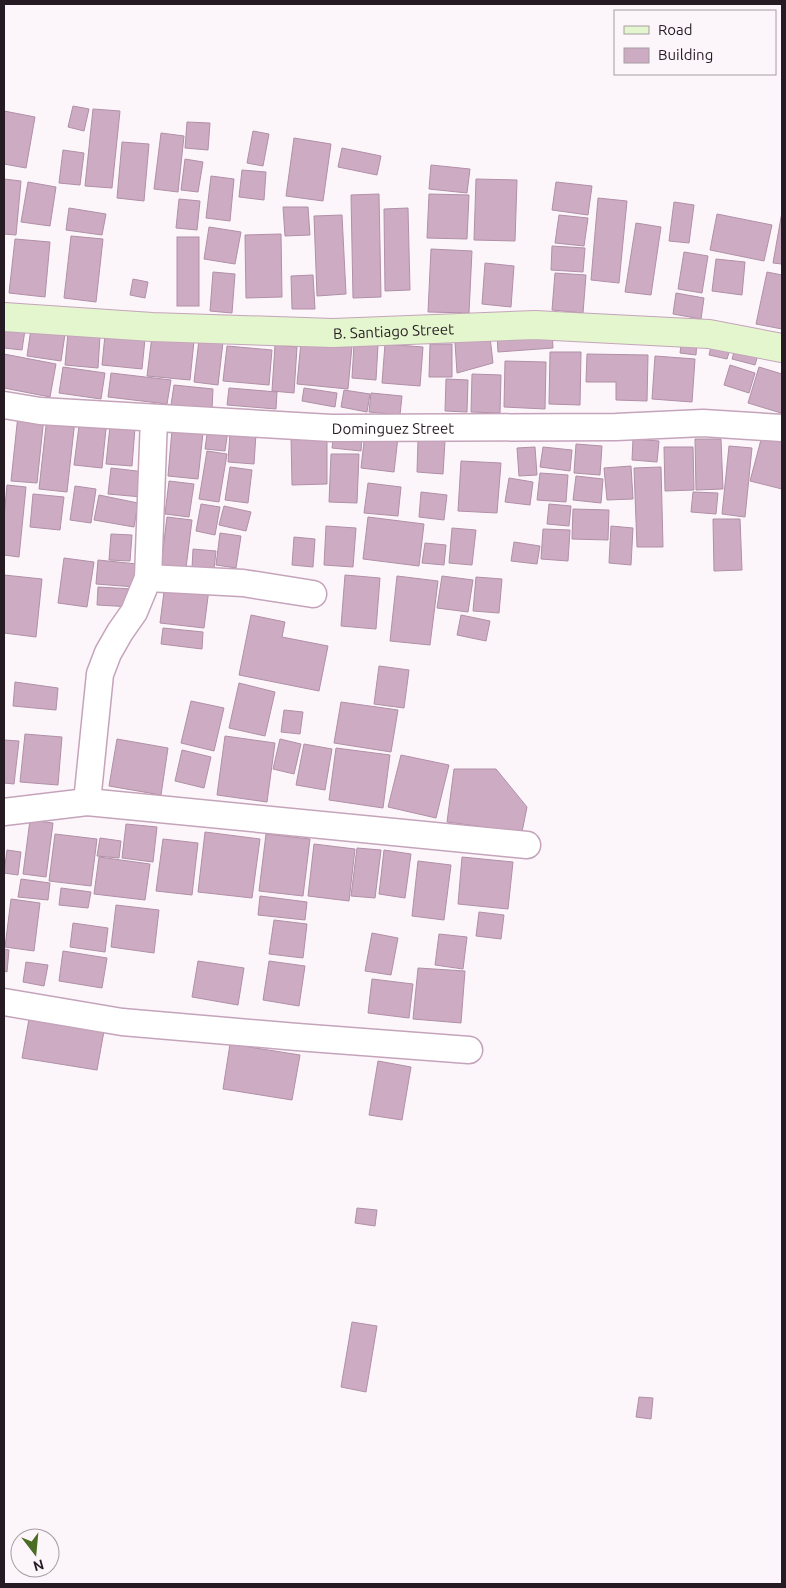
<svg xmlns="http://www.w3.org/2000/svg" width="786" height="1588" font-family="Ubuntu,sans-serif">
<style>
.building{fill:#cdacc3;stroke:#b090a7}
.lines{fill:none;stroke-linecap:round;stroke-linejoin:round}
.street-casing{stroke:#c5a4bb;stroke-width:29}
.secondary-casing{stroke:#c5a4bb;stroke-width:30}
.street{stroke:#fff;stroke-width:26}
.secondary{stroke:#e3f6cd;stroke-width:28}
.labels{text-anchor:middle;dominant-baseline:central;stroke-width:4.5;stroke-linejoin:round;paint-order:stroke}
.street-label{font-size:15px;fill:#271b23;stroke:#fcf5fa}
</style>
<rect width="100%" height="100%" fill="#fcf5fa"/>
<!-- building -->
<g class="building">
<polygon points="73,106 89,109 84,131 68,127"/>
<polygon points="93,109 120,111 112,188 85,186"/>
<polygon points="4,111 35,117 26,168 4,164"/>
<polygon points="187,122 210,123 208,150 185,148"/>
<polygon points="253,131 269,134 263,166 247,163"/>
<polygon points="161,133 184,136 178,192 154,189"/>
<polygon points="294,138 331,144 323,201 286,196"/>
<polygon points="122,142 149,144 144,201 117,198"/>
<polygon points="342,148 381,156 377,175 338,167"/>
<polygon points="63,150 84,153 80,185 59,183"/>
<polygon points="185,159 203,162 198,192 181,190"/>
<polygon points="431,165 470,169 467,193 429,189"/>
<polygon points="242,170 266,172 264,200 239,197"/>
<polygon points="211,176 234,179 230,221 206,218"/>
<polygon points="4,179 21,181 16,235 4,234"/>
<polygon points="476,179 517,180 515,241 474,240"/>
<polygon points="28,182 56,187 50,226 21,222"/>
<polygon points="556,182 592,186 588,215 552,210"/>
<polygon points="379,194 381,297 353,298 351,195"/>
<polygon points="429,194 469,195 467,239 427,238"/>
<polygon points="598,198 627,201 619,283 591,280"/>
<polygon points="179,199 200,201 197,230 176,228"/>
<polygon points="674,202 694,205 689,243 669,241"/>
<polygon points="283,207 308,207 310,235 285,236"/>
<polygon points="69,208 106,214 102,235 66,230"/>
<polygon points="408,208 410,290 385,291 384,209"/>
<polygon points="782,212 782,264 773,263"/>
<polygon points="717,214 772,225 764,261 710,250"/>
<polygon points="342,215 346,294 317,296 314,216"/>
<polygon points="559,215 588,218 584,246 555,243"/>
<polygon points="636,223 661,227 651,295 625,292"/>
<polygon points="209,227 241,232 235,264 204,259"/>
<polygon points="281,234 282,297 246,298 245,235"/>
<polygon points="71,236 103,239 96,302 64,298"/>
<rect x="177" y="237" width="22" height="69"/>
<polygon points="15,239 50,242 45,297 9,293"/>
<polygon points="552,246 585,248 583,272 551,270"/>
<polygon points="431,249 472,251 469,313 428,312"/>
<polygon points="684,252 708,256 702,293 678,289"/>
<polygon points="716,259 745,262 742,295 712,291"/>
<polygon points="485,263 514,266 511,307 482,304"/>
<polygon points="213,272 235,274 232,313 210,311"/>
<polygon points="767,272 782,275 782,329 756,324"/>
<polygon points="555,273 586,275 583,313 552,310"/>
<polygon points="313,275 315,309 292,309 291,276"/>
<polygon points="133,279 148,282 145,298 130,295"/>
<polygon points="676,293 704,298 701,319 673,314"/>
<polygon points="4,327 25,330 22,350 4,348"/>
<polygon points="31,329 65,334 61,361 27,356"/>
<polygon points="552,331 553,348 498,352 497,335"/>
<polygon points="68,333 100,336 98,368 65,365"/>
<polygon points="105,335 145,339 142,369 102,365"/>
<polygon points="152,336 194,341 190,380 147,376"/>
<polygon points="490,337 493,363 457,373 455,343"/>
<polygon points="682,338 697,340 696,355 680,353"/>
<polygon points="199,340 223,342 218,385 194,382"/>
<polygon points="301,342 352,346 348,389 297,384"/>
<polygon points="712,342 731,346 727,359 709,355"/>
<polygon points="354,344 378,345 376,380 352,378"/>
<polygon points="385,344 423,347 420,386 382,383"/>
<polygon points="430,344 452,344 452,377 429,377"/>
<polygon points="275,345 297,347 294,393 272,391"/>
<polygon points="736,345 759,351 755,365 732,359"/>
<polygon points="227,346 272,350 269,385 223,381"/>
<polygon points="550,352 581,352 580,405 549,404"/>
<polygon points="4,354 56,364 50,397 4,388"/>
<polygon points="587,354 648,355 647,401 616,400 616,382 586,382"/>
<polygon points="655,356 695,359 692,402 652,399"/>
<polygon points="505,361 546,362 545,409 504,407"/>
<polygon points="730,365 755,373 749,393 724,385"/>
<polygon points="63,367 105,373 101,399 59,393"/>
<polygon points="759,367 782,374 782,408 781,413 748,403"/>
<polygon points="111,373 171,380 167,404 108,397"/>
<polygon points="472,374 501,375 500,413 471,412"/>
<polygon points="446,379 468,380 467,412 445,411"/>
<polygon points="174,385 213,389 212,409 171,405"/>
<polygon points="229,388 277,392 276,409 227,405"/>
<polygon points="304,388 337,393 335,407 302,401"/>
<polygon points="344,390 370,394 367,412 341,407"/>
<polygon points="371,393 402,396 400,415 369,412"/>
<polygon points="18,415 44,417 37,483 11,481"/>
<polygon points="47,417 75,420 67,492 39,489"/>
<polygon points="79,426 106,429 102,468 74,465"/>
<polygon points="110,426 135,428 132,466 106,464"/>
<polygon points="208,427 228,430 225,451 205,449"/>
<polygon points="172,430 203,433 198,479 168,476"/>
<polygon points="230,432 256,434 254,464 228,462"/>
<polygon points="334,433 362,437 361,451 332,448"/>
<polygon points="365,433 398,437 394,472 361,468"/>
<polygon points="327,435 327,484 292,485 291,436"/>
<polygon points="762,436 782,442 782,489 750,481"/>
<polygon points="633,439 659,441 657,462 632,460"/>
<polygon points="695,439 721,439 723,489 696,490"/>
<polygon points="418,440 445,441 443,474 417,472"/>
<polygon points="576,444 602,446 600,475 574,473"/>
<polygon points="729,446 752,448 745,517 722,514"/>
<polygon points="535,447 537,475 519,476 517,448"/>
<polygon points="543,447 572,450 570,471 540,467"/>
<polygon points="664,447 693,447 694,490 665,491"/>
<polygon points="207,451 227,454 219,502 199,499"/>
<polygon points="331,454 359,454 357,503 329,502"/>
<polygon points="461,461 501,463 497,513 458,511"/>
<polygon points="631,466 633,499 607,500 604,468"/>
<polygon points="230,467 252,470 248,503 225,500"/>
<polygon points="661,467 663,547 637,547 634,468"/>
<polygon points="111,468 145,472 142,497 108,494"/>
<polygon points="540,473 568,475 566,502 537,500"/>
<polygon points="576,476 603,479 601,503 573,500"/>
<polygon points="509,478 533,482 530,505 505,502"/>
<polygon points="169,481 194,484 189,517 165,514"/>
<polygon points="368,483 401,487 398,516 364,513"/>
<polygon points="7,485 26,487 19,557 4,555 4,517"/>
<polygon points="75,486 96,489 91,523 70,520"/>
<polygon points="421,492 447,495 444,520 419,517"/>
<polygon points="693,492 718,493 716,514 691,512"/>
<polygon points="33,494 64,497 60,530 30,527"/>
<polygon points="99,495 138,503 134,527 94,520"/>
<polygon points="201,504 220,507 215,535 196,531"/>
<polygon points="549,504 571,506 569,526 547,524"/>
<polygon points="224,506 251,512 246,531 219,525"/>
<polygon points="573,509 609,510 608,540 572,539"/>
<polygon points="167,517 192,520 186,568 161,565"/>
<polygon points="368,517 424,524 419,566 363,559"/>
<polygon points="713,519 740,519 742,570 714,571"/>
<polygon points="326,526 356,528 353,567 324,565"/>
<polygon points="611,526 633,528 631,565 609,563"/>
<polygon points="452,528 476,530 472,565 449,563"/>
<polygon points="543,529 570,530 568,561 541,559"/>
<polygon points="220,533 241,536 236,568 216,565"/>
<polygon points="111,534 132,535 130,561 109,560"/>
<polygon points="294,537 315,539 313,567 292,565"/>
<polygon points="514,542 540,546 537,564 511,561"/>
<polygon points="425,543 446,545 444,565 422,563"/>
<polygon points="193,549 216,551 214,570 192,569"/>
<polygon points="64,558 94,562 87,607 58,603"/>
<polygon points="98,560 137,564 135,587 96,584"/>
<polygon points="4,575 42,579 36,637 4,633"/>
<polygon points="345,575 380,578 376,629 341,626"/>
<polygon points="397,576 438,581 430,645 390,641"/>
<polygon points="442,576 473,580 468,612 437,608"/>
<polygon points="476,577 502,579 499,613 473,611"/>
<polygon points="165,584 209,589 204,628 160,623"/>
<polygon points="98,587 133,589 132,607 97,605"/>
<polygon points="251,615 285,622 282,637 328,646 319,691 239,675"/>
<polygon points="461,615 490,621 486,641 457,635"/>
<polygon points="163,628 203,632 202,649 161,644"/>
<polygon points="379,666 409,670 404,708 374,704"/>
<polygon points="15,682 58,688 56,710 13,706"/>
<polygon points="239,683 275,692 265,736 229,728"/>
<polygon points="191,701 224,708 214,751 181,743"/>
<polygon points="341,702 398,710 391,752 334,743"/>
<polygon points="284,710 303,712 300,734 281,732"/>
<polygon points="25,734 62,737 58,785 20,782"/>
<polygon points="225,736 275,743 267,802 217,795"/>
<polygon points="117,739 168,748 161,795 109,786"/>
<polygon points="280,739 301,744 294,774 273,769"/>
<polygon points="4,740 19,741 14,784 4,783"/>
<polygon points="304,744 332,749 325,790 296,785"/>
<polygon points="336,748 390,755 383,808 329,800"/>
<polygon points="182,750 211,757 204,788 175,781"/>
<polygon points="401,755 449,765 436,818 388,807"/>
<polygon points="454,769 496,769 527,807 522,832 447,822"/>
<polygon points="30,820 53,823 46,877 23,874"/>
<polygon points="126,824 157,827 153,862 122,858"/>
<polygon points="205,832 260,839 252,898 198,892"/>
<polygon points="55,834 97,839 91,886 49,881"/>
<polygon points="266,834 310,839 303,896 259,891"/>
<polygon points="100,838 121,841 119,858 97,856"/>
<polygon points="163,839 198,843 192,895 156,891"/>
<polygon points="314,844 355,849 349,901 308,896"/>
<polygon points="357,848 381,850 375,898 351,896"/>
<polygon points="7,850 21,852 18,875 4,873"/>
<polygon points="384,850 411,854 405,898 379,894"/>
<polygon points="99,857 150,864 145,900 94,894"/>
<polygon points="462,857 513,862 508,909 458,904"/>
<polygon points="418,861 451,865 444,920 412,916"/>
<polygon points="21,879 50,883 48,900 18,897"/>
<polygon points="61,888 91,892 88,908 59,905"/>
<polygon points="260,896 307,902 305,920 258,915"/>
<polygon points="11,899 40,903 34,951 5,947"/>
<polygon points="116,905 159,910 154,953 111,947"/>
<polygon points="479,912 504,915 501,939 476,936"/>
<polygon points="274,920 307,924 303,958 269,954"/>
<polygon points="73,923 108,928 105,952 70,947"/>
<polygon points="372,933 398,938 391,975 365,971"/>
<polygon points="439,934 467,937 463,969 435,965"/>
<polygon points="4,949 9,950 7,972 4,971"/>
<polygon points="63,951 107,958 102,988 59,981"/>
<polygon points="198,961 244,968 238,1005 192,997"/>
<polygon points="269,961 305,966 299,1006 263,1000"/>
<polygon points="26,962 48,965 44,986 23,982"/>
<polygon points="418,968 465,971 461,1023 413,1019"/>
<polygon points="372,979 413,984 409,1018 368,1013"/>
<polygon points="29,1019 104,1031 97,1070 22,1058"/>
<polygon points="230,1044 300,1055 292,1100 223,1089"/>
<polygon points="378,1061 411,1067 402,1120 369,1115"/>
<polygon points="357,1208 377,1210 375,1226 355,1223"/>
<polygon points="352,1322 377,1326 366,1392 341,1387"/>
<polygon points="639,1397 653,1398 651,1419 636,1417"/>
</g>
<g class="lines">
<!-- street casing -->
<g class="street-casing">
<g id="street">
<path id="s1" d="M 4,405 L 40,411 L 331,428 L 616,427 L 703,423 L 782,428"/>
<polyline points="148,578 243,583 313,594"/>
<polyline points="87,802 100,674 108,653 120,632 134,612 148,578 154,418"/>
<polyline points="4,812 87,802 527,845"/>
<polyline points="4,1002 122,1022 297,1037 469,1050"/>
</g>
</g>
<!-- secondary casing -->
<g class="secondary-casing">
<g id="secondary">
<path id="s2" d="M 4,317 L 152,327 L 333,333 L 535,325 L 709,334 L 782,348"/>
</g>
</g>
<!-- street -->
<use href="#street" class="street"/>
<!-- secondary -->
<use href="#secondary" class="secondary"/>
</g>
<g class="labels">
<!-- street labels -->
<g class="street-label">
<text stroke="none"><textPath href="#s2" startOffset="390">B. Santiago Street</textPath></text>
<text stroke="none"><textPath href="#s1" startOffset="390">Dominguez Street</textPath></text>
</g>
</g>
<!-- border -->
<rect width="786" height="1588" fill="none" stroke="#271b23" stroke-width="10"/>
<!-- legend -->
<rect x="614" y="10" width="162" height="65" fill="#fcf5fa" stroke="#a79ea4"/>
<rect x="624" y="26" width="25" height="8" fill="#e3f6cd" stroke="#a79ea4"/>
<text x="658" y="35" font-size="15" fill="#271b23">Road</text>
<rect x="624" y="48" width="25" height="15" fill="#cdacc3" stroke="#a79ea4"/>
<text x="658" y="60" font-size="15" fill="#271b23">Building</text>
<!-- north arrow -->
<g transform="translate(35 1553) rotate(164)"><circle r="24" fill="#fcf5fa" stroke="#a79ea4"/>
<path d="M0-4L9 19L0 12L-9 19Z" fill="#4b6c23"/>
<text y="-8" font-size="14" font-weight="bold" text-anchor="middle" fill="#271b23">N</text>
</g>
</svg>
